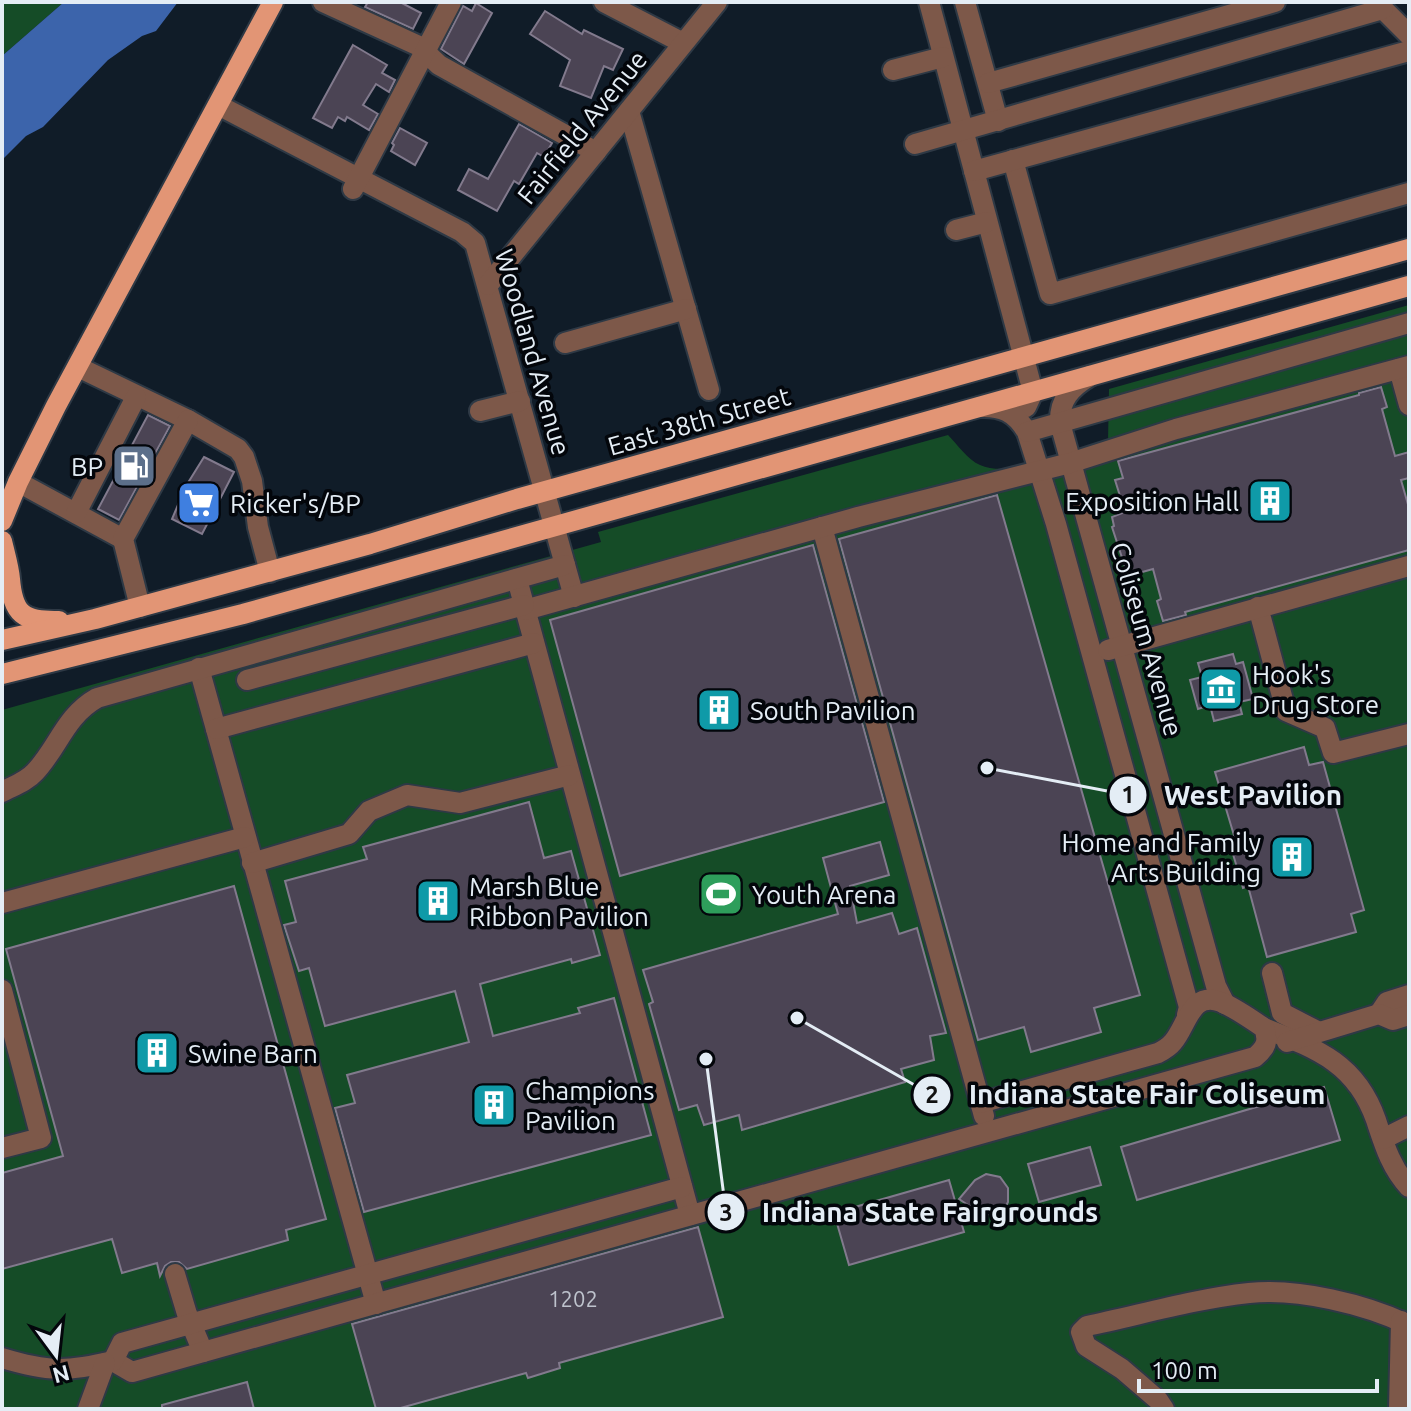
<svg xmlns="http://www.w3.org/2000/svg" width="1411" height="1411" font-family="Ubuntu,sans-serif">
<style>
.green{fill:#154c27}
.water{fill:#3c64ab}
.building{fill:#4b4454;stroke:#827a8d;stroke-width:2}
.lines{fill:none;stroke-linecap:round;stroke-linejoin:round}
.minor-casing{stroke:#2e3945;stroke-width:24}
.major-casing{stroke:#2e3945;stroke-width:24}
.minor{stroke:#7d5849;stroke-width:20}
.major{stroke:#e29575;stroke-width:20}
.labels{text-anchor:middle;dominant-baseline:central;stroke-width:7;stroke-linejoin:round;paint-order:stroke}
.number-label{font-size:22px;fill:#bec3cd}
.street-label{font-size:26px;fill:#e4edf5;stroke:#03060b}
.poi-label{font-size:26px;fill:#e4edf5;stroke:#03060b;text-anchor:start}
.leader{fill:none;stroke:#e4edf5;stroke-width:3}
.callout-dot{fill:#e4edf5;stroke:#03060b;stroke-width:3}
.mark-label{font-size:24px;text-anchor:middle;font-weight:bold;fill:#111}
.callout-label{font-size:28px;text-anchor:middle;font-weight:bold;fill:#e4edf5;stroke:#03060b;stroke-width:7;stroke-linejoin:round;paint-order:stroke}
</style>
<rect width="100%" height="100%" fill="#101c28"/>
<!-- green -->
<g class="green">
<polygon points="2,2 64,2 2,56"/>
<path d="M 1409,305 L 1409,1409 L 2,1409 L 2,710 L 601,542 L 598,532 L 948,435 C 957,444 968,460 980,465 C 1011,479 1075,451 1108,442 L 1109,389 Z"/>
</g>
<!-- water -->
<polygon class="water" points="64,2 178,2 156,31 142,36 108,60 43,127 26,136 2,160 2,56"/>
<!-- building -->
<g class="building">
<polygon points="368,2 400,2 421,13 413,29 365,7"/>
<polygon points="476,3 492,13 464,64 441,49 463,6 472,11"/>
<polygon points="545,11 582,34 584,30 623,49 613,70 604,66 591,98 560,86 570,60 530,34"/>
<polygon points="353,45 387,65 382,73 395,80 389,92 376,84 363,105 378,114 369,130 347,117 345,121 338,117 332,128 313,118"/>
<polygon points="519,124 552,143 544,157 537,153 519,184 514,181 497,211 458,190 469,169 488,179"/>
<polygon points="400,128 427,143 415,165 391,151 394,145 392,143"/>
<polygon points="1381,387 1387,407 1382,409 1395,456 1409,452 1409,478 1401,480 1409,508 1409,550 1185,612 1186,615 1163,621 1157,601 1161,599 1153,569 1128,576 1112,527 1114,526 1112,517 1125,512 1115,480 1123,478 1118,461 1359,395 1359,393"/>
<polygon points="148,415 170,426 119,520 98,509"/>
<polygon points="204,457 234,472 202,534 172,519 186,486"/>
<polygon points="997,495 1140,995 1094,1008 1101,1032 1031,1052 1024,1027 978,1040 839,539"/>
<polygon points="813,545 884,802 620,876 550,620"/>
<polygon points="1233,654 1236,664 1243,662 1253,699 1239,702 1242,714 1214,721 1210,705 1198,709 1190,680 1202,677 1198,663"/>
<polygon points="1304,747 1309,765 1323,762 1364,910 1351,914 1356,932 1267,957 1248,886 1243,888 1230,844 1236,842 1215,772"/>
<polygon points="529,802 544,858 571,851 600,955 572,963 571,959 480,984 493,1036 580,1013 578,1008 614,998 651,1135 364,1212 335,1108 355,1103 347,1075 469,1042 455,991 325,1026 309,968 299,971 284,925 296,922 285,881 367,859 363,847"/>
<polygon points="880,842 889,875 850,886 857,923 892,913 899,934 917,928 946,1033 930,1036 934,1060 901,1069 905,1082 742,1130 739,1115 704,1125 697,1105 679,1110 649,1004 653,1002 643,970 838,914 823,858"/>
<polygon points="234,886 326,1219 286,1230 288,1240 187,1269 179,1262 171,1262 165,1266 160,1276 157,1263 122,1273 112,1239 2,1269 2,1173 63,1156 6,949"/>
<polygon points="1324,1087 1340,1140 1137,1200 1121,1147"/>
<polygon points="1090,1147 1101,1185 1039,1202 1028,1164"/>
<polygon points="986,1174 1000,1177 1008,1188 1008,1202 1005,1208 993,1215 980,1213 959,1199 975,1180"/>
<polygon points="949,1180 964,1232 849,1265 834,1213"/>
<polygon points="698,1227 723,1317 559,1363 560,1368 528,1378 526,1373 397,1409 376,1409 352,1324"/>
<polygon points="247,1382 254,1409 162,1409 162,1405"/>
</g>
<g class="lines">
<!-- minor casing -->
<g class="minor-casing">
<g id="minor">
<polyline points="323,2 419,46 439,65 596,152"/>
<polyline points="604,2 683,43"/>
<polyline points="929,2 1033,392 1026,407"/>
<polyline points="965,2 998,121"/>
<polyline points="1376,2 1409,35"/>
<polyline points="893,70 943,57"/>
<polyline points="988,83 1275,2"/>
<polyline points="218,105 462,232 475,243 574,597"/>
<polyline points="629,111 709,390"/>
<polyline points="915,144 1383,9"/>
<polyline points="1013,160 1050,294 1409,193"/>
<polyline points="974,171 1409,51"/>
<polyline points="353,189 451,2"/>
<polyline points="956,230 987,222"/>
<polyline points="488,285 717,2"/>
<polyline points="565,343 686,309"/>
<polyline points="78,367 188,420 238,449 244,457 252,481 258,527 270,572"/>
<polyline points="1399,369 1409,405"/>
<path d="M 1090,376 C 1071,387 1059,400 1060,423 L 1216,986 L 1225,1004"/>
<path d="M 980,407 C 1002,406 1015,412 1027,432 L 1056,524 L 1189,1007 L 1187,1015"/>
<polyline points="480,411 520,401"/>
<polyline points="1027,432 1409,323"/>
<polyline points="18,482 123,539"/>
<polyline points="76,513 136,397"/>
<polyline points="822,527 984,1116"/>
<polyline points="517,579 690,1215"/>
<polyline points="140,607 123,539 188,420"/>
<polyline points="1258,607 1286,711 1325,728 1333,753 1409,734"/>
<polyline points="525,610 858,517 1070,463 1176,429 1409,366"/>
<polyline points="1108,650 1409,566"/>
<polyline points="199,668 376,1304"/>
<polyline points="247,680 524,605"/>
<polyline points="216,729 534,643"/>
<path d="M 2,792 C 13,786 26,782 35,772 C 58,748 65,716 97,698 L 565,565"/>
<polyline points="252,863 349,834 369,811 407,795 460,803 570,775"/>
<polyline points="2,903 245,837"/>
<polyline points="1272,973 1282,1013 1317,1031"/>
<polyline points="2,990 41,1138 2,1148"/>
<polyline points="1379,1014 1387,1002 1409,995"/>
<path d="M 1264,1028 C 1317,1049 1356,1063 1376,1120 C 1384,1144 1391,1168 1409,1187"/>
<polyline points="1287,1042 1379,1014 1393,1020 1409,1015"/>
<polyline points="1383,1139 1409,1126"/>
<polyline points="175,1274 187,1314 203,1352"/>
<path d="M 2,1358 C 48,1372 67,1372 113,1361 L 132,1372 L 1255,1057 C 1266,1048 1269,1041 1264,1028 C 1251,1019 1235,1008 1221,1002 C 1191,990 1187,1026 1173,1042 C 1169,1047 1164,1050 1158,1053 L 980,1103"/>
<polyline points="113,1361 122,1343 682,1187"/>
<polyline points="88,1409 105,1363"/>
<path d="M 1164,1409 L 1158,1400 L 1122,1369 L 1086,1346 L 1081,1332 L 1087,1326 C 1140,1315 1194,1299 1249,1293 C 1298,1288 1365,1304 1409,1325"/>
<polyline points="1399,1409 1401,1321"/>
</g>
</g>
<!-- major casing -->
<g class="major-casing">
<g id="major">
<polyline points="2,521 18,482 56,406 273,2"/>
<path d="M 2,541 C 5,554 9,567 10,579 C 13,614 23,622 59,621"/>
<polyline points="2,640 95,619 370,544 517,499 1409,249"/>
<polyline points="2,674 243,614 1409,286"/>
</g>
</g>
<!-- minor -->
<use href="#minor" class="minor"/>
<!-- major -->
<use href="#major" class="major"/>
</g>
<!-- icons -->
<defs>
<g id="fuel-square" transform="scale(2.3)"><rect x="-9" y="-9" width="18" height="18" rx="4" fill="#5c6f8a" stroke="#03060b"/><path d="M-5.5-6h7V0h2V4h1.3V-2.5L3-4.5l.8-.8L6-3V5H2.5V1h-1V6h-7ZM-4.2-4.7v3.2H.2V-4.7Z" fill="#fff"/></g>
<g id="building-square" transform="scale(2.3)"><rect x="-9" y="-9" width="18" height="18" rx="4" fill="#0f9aa8" stroke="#03060b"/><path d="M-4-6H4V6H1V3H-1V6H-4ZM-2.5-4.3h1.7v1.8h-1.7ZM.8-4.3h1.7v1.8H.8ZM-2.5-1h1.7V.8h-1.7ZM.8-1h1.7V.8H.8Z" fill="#fff"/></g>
<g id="supermarket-square" transform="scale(2.3)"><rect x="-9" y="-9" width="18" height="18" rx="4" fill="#3f7fe0" stroke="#03060b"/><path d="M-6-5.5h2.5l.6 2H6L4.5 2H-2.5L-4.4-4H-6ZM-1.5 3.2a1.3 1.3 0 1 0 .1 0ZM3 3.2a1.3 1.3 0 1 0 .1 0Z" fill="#fff"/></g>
<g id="museum-square" transform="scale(2.3)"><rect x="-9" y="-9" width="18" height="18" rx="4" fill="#0f9aa8" stroke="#03060b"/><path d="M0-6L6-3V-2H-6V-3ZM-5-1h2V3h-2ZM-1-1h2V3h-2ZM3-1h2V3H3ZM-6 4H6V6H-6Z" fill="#fff"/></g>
<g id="stadium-square" transform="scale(2.3)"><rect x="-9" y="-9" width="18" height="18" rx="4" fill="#2e9e5b" stroke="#03060b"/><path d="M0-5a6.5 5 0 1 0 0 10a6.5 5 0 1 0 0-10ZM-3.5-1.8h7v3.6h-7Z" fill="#fff"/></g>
</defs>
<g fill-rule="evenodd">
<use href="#fuel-square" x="134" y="466"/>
<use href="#building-square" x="1270" y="501"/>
<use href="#supermarket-square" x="199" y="503"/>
<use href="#museum-square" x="1221" y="689"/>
<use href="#building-square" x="719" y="710"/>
<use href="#building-square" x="1292" y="857"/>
<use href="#stadium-square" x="721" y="894"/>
<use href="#building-square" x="438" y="901"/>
<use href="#building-square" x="157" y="1053"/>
<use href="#building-square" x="494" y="1105"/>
</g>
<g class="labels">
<!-- number labels -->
<g class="number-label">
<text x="573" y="1298">1202</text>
</g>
<!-- street labels -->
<g class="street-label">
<text transform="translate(582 127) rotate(-51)">Fairfield Avenue</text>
<text transform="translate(533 352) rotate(74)">Woodland Avenue</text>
<text transform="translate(699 421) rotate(-16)">East 38th Street</text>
<text transform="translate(1147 639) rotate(74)">Coliseum Avenue</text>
</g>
<!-- poi labels -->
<g class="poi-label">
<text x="103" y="466" text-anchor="end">BP</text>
<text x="1239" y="501" text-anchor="end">Exposition Hall</text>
<text x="230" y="503">Ricker's/BP</text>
<text x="1252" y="674">Hook's<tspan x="1252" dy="30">Drug Store</tspan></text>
<text x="750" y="710">South Pavilion</text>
<text x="1261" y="842" text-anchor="end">Home and Family<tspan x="1261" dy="30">Arts Building</tspan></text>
<text x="469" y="886">Marsh Blue<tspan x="469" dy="30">Ribbon Pavilion</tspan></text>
<text x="752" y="894">Youth Arena</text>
<text x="188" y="1053">Swine Barn</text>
<text x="525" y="1090">Champions<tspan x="525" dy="30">Pavilion</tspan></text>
</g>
</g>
<!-- callouts -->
<path class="leader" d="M987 768L1128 795M797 1018L932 1095M706 1059L726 1212"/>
<g class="callout-dot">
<circle cx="987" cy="768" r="8"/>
<circle cx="797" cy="1018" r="8"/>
<circle cx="706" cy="1059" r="8"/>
<circle cx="1128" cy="795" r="20"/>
<circle cx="932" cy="1095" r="20"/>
<circle cx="726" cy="1212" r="20"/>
</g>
<g class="mark-label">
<text x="1128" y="803">1</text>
<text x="932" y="1103">2</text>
<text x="726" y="1221">3</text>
</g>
<g class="callout-label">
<text x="1253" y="805">West Pavilion</text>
<text x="1147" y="1104">Indiana State Fair Coliseum</text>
<text x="930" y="1222">Indiana State Fairgrounds</text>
</g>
<!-- border -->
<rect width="1411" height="1411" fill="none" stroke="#e4edf5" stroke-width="8"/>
<!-- north arrow -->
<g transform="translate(56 1355) rotate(165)" stroke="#03060b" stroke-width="6" paint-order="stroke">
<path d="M0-6L14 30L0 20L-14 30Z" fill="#e4edf5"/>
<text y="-12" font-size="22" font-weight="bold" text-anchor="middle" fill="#e4edf5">N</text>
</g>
<!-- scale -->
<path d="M1139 1379v12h238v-12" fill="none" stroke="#e4edf5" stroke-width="4"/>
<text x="1151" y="1379" font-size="24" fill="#e4edf5" stroke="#03060b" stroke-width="6" paint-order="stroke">100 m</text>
</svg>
